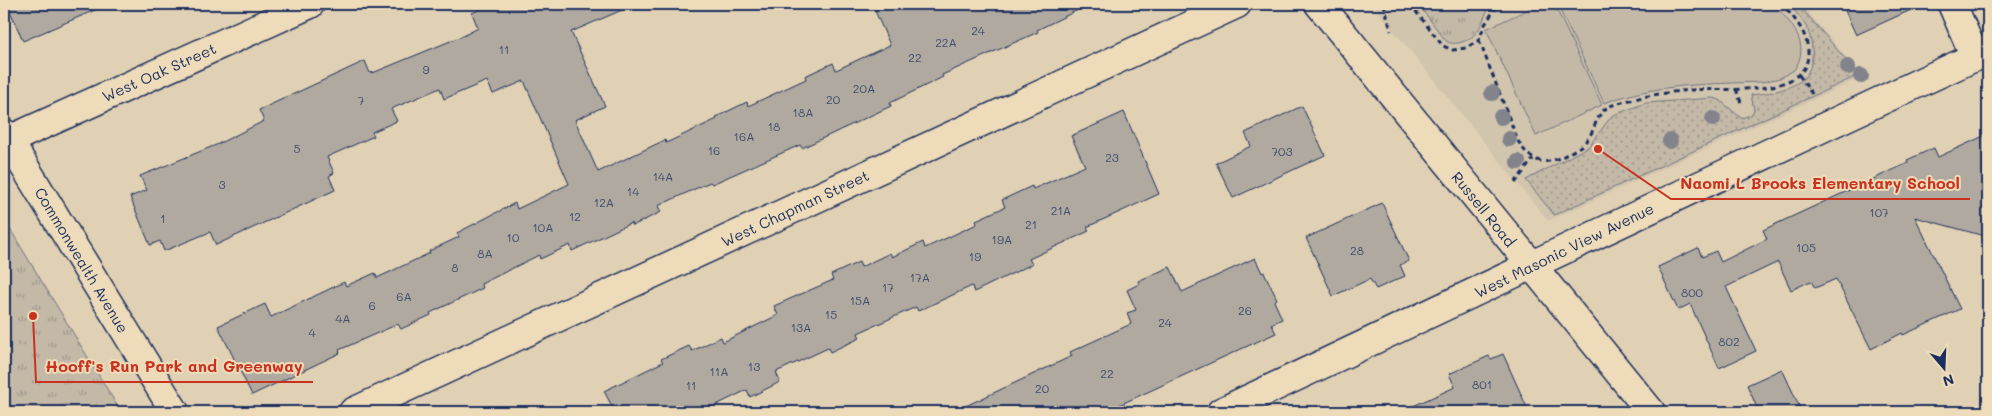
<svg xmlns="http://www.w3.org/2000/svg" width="1992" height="416" font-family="Mali,sans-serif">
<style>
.built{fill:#d2c5ae}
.grass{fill:url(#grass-dots);stroke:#707482}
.park{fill:url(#park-tufts);stroke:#707482}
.garden{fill:#c4b9a7;stroke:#707482}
.building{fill:#b0a99f;stroke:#1b2f5e}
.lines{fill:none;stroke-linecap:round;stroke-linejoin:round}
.minor-casing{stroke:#1b2f5e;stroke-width:31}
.path{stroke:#1b2f5e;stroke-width:3;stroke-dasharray:5 4;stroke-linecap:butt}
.minor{stroke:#eedbb9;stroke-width:28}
.tree{fill:#82838b}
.labels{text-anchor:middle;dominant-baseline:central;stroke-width:4;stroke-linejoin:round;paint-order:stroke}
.number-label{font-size:12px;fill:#404e6e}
.street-label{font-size:15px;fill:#1b2f5e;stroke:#eedbb9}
.leader{fill:none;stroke:#c8321e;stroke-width:2}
.callout-dot{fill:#c8321e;stroke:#eedbb9;stroke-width:2}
.callout-label{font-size:16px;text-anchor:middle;font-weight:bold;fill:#c8321e;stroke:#eedbb9;stroke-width:4;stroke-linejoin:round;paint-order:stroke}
</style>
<defs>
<pattern id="grass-dots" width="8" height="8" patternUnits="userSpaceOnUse" patternTransform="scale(1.25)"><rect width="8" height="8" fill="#c4b9a7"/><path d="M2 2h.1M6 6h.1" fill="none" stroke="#9e978b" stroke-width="1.8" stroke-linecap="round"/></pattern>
<pattern id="park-tufts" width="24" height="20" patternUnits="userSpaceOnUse" patternTransform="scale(1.25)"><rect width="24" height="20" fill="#c4b9a7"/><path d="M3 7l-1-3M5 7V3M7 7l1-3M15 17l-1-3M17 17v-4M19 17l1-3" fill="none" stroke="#9e978b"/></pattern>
</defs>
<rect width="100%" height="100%" fill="#e1d1b4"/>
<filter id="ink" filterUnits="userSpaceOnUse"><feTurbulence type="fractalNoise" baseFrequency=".02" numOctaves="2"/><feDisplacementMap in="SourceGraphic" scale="10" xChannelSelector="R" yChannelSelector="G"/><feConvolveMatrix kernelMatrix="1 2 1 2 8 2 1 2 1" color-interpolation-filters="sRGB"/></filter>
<g filter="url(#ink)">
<!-- built -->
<polygon class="built" points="1372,4 1801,4 1863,77 1548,221"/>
<!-- grass -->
<path class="grass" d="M 1788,4 L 1798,4 L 1859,75 L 1554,215 L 1526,180 L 1588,147 L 1611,117 L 1616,114 L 1646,103 L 1713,98 L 1720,100 L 1741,118 L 1751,115 L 1754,110 L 1751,95 C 1767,93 1785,91 1799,82 C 1816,71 1814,44 1807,28 C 1802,19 1795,11 1788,4 Z"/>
<!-- park -->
<g class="park">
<path d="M 1418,4 L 1491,4 C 1482,18 1481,37 1462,42 C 1456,44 1451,44 1446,41 Z"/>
<polygon points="4,219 121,412 4,412"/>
</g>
<!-- garden -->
<g class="garden">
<polygon points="1540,4 1554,4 1602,105 1536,136 1486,29"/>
<path d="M 1557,4 L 1773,4 C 1791,22 1812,45 1794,70 L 1780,78 L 1762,82 C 1708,84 1655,84 1604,103 Z"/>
</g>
<!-- building -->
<g class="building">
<polygon points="7,4 109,4 23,41"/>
<polygon points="493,4 636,4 571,32 605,106 575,120 598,172 665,140 666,143 717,119 716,117 747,102 748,106 806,79 805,76 833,63 836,70 890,45 872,4 1090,4 1037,30 1038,32 942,75 943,77 890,103 891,106 802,148 800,145 712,184 710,182 658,206 661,212 632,226 631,223 572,251 570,245 540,259 539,255 481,284 483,288 430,313 431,315 401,329 398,324 339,350 340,353 252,395 218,326 265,304 271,317 344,282 346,286 375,273 377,278 430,253 429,251 459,237 457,233 515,203 517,209 569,184 524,81 493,94 487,81 444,99 440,88 391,109 397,121 372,132 374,136 327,157 334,173 329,176 335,190 216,245 210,232 164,251 160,241 150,245 130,197 147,190 140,176 216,145 264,121 259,110 365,61 370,73 375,72 465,35 478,28 472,13"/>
<polygon points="1842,4 1924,4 1856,35"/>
<polygon points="1302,106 1325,155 1233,198 1216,163 1251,146 1245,133"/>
<polygon points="1124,112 1159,194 1087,227 1089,231 1029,259 1032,264 974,292 972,286 918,311 916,307 858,333 860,338 830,352 828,348 776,372 780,382 750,397 747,390 702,412 615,412 604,391 663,362 661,359 689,346 692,351 721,337 723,342 778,315 774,306 833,280 831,275 859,262 861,267 890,253 892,257 923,242 925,248 977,224 976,220 1005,207 1002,200 1032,186 1033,189 1085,166 1071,136"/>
<polygon points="1988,134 1988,237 1915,217 1960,309 1903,335 1902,333 1871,349 1836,279 1815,288 1811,281 1791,290 1778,262 1726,287 1756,351 1719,368 1690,304 1678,310 1658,267 1698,248 1702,257 1716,251 1721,262 1767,239 1763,230 1908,163 1907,160 1934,148 1938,157"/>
<polygon points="1382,203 1409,261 1400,265 1405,276 1376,289 1370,279 1333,296 1306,238"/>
<polygon points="1255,258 1262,273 1264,272 1277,299 1274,301 1282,319 1271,324 1276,333 1104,412 953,412 1072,356 1070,352 1131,324 1127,313 1136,310 1127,290 1139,284 1138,281 1170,267 1182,292"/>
<polygon points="1503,354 1529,412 1400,412 1455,387 1449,374 1489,356 1491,359"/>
<polygon points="1782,369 1802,412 1759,412 1747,385"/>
</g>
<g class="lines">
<!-- minor casing -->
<g class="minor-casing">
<g id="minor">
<polyline points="1319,4 1651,412"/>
<polyline points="1952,4 1975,57"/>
<polyline points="4,133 175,412"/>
<polyline points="9,140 310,4"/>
<polyline points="353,412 1237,4"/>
<path d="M 1221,412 C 1477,292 1731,169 1988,51"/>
</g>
</g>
<!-- path -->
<g class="path">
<polyline points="1384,4 1391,31"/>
<polyline points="1410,4 1443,46 1453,50 1466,48 1479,40 1484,26 1498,4"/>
<path d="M 1479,40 L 1518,141 C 1533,166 1547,166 1571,152 C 1576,149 1582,146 1586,141 C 1594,133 1595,119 1603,111 C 1608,105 1622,102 1630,100 C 1650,95 1670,92 1690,90 C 1720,87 1804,99 1808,56 C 1809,34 1795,18 1781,4"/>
<polyline points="1799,75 1814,97"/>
<polyline points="1736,89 1742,105"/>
<polyline points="1515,183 1533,159"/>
</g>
<!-- minor -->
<use href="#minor" class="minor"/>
</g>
<!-- trees -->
<g class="tree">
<circle cx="1848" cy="67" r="8"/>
<circle cx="1861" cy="76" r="8"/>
<circle cx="1492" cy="93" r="8"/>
<circle cx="1501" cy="117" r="8"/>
<circle cx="1713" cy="119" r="8"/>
<circle cx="1509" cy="139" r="8"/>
<circle cx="1670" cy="141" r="8"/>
<circle cx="1518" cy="162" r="8"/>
</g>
</g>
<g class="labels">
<!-- number labels -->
<g class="number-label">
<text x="978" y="30">24</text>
<text x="946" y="42">22A</text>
<text x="504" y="49">11</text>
<text x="915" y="57">22</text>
<text x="426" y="69">9</text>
<text x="864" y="88">20A</text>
<text x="833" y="99">20</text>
<text x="361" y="100">7</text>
<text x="803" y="112">18A</text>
<text x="774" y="126">18</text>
<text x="744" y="136">16A</text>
<text x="297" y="148">5</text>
<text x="714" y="150">16</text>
<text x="1282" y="151">703</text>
<text x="1112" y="157">23</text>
<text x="663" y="176">14A</text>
<text x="222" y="184">3</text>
<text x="633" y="191">14</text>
<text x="604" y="202">12A</text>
<text x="1061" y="210">21A</text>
<text x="1879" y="212">107</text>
<text x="575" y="216">12</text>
<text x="163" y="218">1</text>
<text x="1031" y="224">21</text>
<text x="543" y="227">10A</text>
<text x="513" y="237">10</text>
<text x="1002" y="239">19A</text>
<text x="1806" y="247">105</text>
<text x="1357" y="250">28</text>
<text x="485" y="253">8A</text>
<text x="975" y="256">19</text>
<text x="455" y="267">8</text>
<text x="920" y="277">17A</text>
<text x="888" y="287">17</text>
<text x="1692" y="292">800</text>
<text x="404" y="296">6A</text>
<text x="860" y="300">15A</text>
<text x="372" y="305">6</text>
<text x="1245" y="310">26</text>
<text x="831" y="314">15</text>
<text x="343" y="318">4A</text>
<text x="1165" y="322">24</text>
<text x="801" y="327">13A</text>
<text x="312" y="332">4</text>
<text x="1729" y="341">802</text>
<text x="754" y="366">13</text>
<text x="719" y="371">11A</text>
<text x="1107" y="373">22</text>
<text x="1482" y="384">801</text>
<text x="691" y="385">11</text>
<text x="1042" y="388">20</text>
</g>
<!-- street labels -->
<g class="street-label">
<text transform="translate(159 72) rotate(-24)">West Oak Street</text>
<text transform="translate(795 208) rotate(-25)">West Chapman Street</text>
<text transform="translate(1484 209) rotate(51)">Russell Road</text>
<text transform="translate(1564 250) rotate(-26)">West Masonic View Avenue</text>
<text transform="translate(82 260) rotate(59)">Commonwealth Avenue</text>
</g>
</g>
<!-- callouts -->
<path class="leader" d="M1598 149L1671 199H1970M33 316L36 382H313"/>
<g class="callout-dot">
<circle cx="1598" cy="149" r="5"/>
<circle cx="33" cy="316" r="5"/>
</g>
<g class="callout-label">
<text x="1820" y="189">Naomi L Brooks Elementary School</text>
<text x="174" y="372">Hooff's Run Park and Greenway</text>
</g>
<!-- margin -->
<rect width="1992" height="416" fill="none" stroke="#eedbb9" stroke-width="20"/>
<rect x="10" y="10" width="1972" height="396" fill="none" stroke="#1b2f5e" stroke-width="2" filter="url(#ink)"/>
<!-- north arrow -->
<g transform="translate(1944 368) rotate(161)" stroke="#eedbb9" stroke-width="4" paint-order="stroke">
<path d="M0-4L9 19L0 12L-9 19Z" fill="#1b2f5e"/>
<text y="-8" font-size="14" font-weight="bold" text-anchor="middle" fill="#1b2f5e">N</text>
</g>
</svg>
